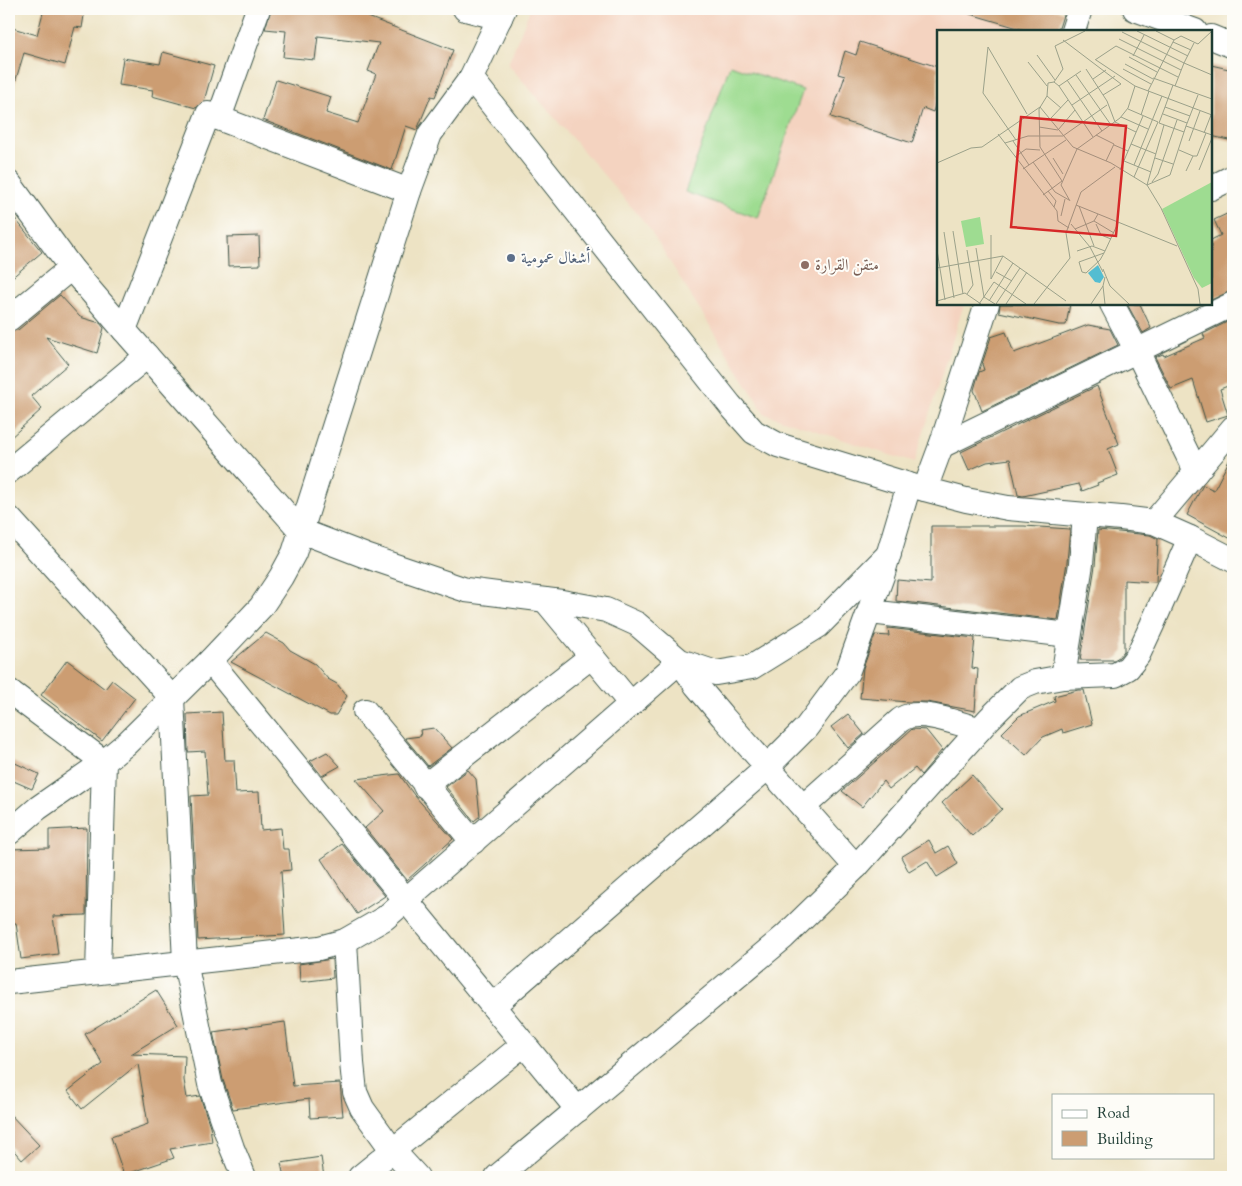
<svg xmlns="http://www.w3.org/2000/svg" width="1242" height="1186" font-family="Cardo,Amiri,serif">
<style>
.built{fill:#f4d3c0}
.garden{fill:#9edc91;stroke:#5e8c62}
.building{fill:#cc9d72}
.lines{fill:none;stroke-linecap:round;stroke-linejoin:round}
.street-casing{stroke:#3e564a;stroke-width:26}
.street{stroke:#fff;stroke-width:24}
.service-dot{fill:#5c6f8a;stroke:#fdfcf7;stroke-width:2}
.education-dot{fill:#8d6e63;stroke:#fdfcf7;stroke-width:2}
.labels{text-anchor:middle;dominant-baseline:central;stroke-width:4;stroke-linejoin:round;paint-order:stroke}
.service-label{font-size:16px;fill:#4e5e75;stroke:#fdfcf7;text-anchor:start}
.education-label{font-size:16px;fill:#785e54;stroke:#fdfcf7;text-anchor:start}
.inset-road{fill:none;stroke:#9ba18a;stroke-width:1}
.view{fill:#d62828;fill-opacity:0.15;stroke:#d62828;stroke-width:2.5}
.inset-edge{fill:none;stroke:#1f3d34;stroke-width:2.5}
</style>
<rect width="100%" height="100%" fill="#fdfcf7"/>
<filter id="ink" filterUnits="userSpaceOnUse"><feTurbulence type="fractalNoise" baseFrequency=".02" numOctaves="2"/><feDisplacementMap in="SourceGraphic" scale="10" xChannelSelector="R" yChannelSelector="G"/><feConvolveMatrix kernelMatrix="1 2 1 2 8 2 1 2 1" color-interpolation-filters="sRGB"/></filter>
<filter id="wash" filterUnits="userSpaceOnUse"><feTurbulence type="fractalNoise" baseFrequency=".0096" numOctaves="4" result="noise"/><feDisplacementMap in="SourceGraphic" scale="20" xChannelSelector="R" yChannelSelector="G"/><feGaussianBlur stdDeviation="1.12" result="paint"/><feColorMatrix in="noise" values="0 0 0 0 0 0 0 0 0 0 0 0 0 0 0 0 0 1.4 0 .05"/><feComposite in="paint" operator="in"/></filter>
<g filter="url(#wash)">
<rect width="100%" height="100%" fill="#ede3c4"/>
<!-- built -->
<polygon class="built" points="530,9 1028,9 1021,29 1026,31 938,31 938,304 964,304 914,463 765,414 647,225 508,64"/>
<!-- garden -->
<polygon class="garden" points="730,65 803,90 758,218 685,192"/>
<g id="blocks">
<!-- building -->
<g class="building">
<polygon points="44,9 85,9 82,28 75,27 65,65 24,53 13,89 9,88 9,27 37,35"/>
<polygon points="271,9 369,9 368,17 453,50 435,97 431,96 417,130 406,126 392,170 263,120 276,80 331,97 326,113 358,123 376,74 368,71 379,43 318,36 315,60 283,57 286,31 265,29"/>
<polygon points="968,9 1054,9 1064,12 1058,31 1028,31 967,13"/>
<polygon points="860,42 938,67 938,95 933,112 923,108 912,143 831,117 845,76 838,74 845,51 856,55"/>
<polygon points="163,52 214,66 204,101 196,108 152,96 153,90 119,85 123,58 160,64"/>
<polygon points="1211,65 1233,70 1233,141 1211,136"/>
<polygon points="9,211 42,252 9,280"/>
<polygon points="1233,211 1233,290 1211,300 1211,240 1221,235 1214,220"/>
<polygon points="259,236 260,265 228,266 227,237"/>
<polygon points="60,295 80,317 100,323 104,328 97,353 46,337 68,364 31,396 42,409 9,439 9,332 18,330"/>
<polygon points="1000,304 1070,304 1066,325 1059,325 999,312"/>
<polygon points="1127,304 1140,304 1151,328 1143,333"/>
<polygon points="1233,319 1233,384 1220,389 1228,415 1206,422 1193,380 1171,389 1155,357 1163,354 1164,356 1205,338 1203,334"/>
<polygon points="1088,325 1110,329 1118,345 982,411 974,390 979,372 984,370 982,364 991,337 1006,332 1014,353"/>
<polygon points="1097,386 1119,444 1108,449 1118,475 1097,483 1098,485 1082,491 1079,484 1023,496 1018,495 1010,459 987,462 969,470 961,452"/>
<polygon points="1233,453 1233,540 1187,515 1203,485 1214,490"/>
<polygon points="931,526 1024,526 1070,529 1067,562 1058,620 896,601 897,580 931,583"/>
<polygon points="1098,530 1150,535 1158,539 1156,582 1124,580 1124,651 1119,657 1114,660 1080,660 1095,566"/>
<polygon points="888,628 975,638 972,668 978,669 975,711 927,702 908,702 860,698 863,668 875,635 889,636"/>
<polygon points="266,633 284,643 290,650 315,664 328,679 337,684 347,696 336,715 330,715 231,662"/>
<polygon points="67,660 105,689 112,680 135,698 102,741 41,695"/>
<polygon points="1078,690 1084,690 1092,724 1063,733 1062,729 1043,737 1026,755 1002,733 1019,716 1055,701 1054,696"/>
<polygon points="222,712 225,760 234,760 236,793 259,792 261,830 281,828 283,849 289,849 291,870 281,871 285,935 198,940 191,796 208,795 205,751 188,752 187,714"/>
<polygon points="848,714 864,734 848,748 831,727"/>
<polygon points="434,728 452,748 428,766 405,738 421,736 420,730"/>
<polygon points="912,729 926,730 942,750 921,775 915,768 889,789 883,781 862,807 842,791"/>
<polygon points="327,752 340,766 322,776 310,761"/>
<polygon points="13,762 39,774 32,789 9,779 9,771"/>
<polygon points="468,770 476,779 480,816 474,821 446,787"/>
<polygon points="399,774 414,795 453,839 407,880 365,828 384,811 356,779"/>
<polygon points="972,775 1002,809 972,836 942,803"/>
<polygon points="87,828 86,915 53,916 58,954 21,959 16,923 9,923 9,849 49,848 49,830"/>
<polygon points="929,840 936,853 948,846 958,864 937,877 927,861 909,872 901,857"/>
<polygon points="342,844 385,896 357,914 321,859"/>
<polygon points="332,959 333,978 300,982 299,964"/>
<polygon points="156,990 178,1025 131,1054 185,1056 184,1080 187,1098 200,1096 210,1126 212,1142 170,1149 174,1158 124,1175 111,1137 148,1124 138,1064 82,1109 68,1091 103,1064 85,1034"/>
<polygon points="285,1022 293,1086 340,1083 343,1116 310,1118 309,1099 233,1109 223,1080 213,1032"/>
<polygon points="9,1113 39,1145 22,1160 9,1145"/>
<polygon points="321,1157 324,1177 284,1177 281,1163"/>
</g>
</g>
</g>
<g filter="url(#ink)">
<use href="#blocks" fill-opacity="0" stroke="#3e564a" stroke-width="1"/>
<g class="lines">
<!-- street casing -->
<g class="street-casing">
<g id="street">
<polyline points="465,9 500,18"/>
<polyline points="1135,9 1195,31"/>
<polyline points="1073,31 1080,9"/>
<polyline points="1211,37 1233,46"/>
<polyline points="471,78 730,405 754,432 778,445 909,485 966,500 1008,508 1121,518 1154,522 1190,538 1233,560"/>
<polyline points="219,118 258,9"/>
<polyline points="9,183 71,268 124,330 301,531 366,556 466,590 562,602 606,610 637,624 680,661 716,673 752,667 818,626 889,554"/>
<polyline points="1211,188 1233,177"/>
<polyline points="1112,304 1137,351 1196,472"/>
<polyline points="9,319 71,268"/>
<polyline points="124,330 208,114 409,191"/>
<polyline points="941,446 1233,304"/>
<polyline points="9,471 147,356"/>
<polyline points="925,489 941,446 987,304"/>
<polyline points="9,518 172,698 185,962 210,1084 232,1148 244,1177"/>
<polyline points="1154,522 1233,428"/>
<polyline points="545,600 631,704"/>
<polyline points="870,612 1069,635"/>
<polyline points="210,661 578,1110"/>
<polyline points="1063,677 1081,564 1085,515"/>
<polyline points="9,691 104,762 98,972"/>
<polyline points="365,711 473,842"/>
<polyline points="425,786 592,656"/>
<path d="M 803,807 L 898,722 C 901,719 905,717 909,716 C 927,711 961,725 980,729"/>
<polyline points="9,833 38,808 104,762 127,743 210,661 261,607 281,577 294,553 409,191 430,134 471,78 504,9"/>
<polyline points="345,941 352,1063 355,1092 362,1108 393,1151 417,1177"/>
<polyline points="9,982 319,948 345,941 385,918 680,661 696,685 723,717 856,867"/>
<polyline points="493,1006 761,773 806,728 847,673 882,576 909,485"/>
<polyline points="360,1177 524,1044"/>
<polyline points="497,1177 784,937 856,867 989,719 1020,688 1035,682 1063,677 1115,675 1128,668 1138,655 1152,625 1190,538"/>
</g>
</g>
<!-- street -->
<use href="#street" class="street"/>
</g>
</g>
<!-- markers -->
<circle class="service-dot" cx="511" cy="258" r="5"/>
<circle class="education-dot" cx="805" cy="265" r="5"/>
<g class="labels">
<!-- service labels -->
<g class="service-label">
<text x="521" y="258">أشغال عمومية</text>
</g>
<!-- education labels -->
<g class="education-label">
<text x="815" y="265">متقن القرارة</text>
</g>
</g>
<!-- overview -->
<g transform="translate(937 30)">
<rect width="275" height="275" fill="#ede3c4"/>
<path d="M 275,152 L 275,253 L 265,258 L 257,248 L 225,179 Z" fill="#9edc91"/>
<path d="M 43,187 L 47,214 L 29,217 L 24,191 Z" fill="#9edc91"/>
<path d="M 161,235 L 167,247 L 163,253 L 158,252 L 151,243 Z" fill="#54bdd1"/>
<path class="inset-road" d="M 200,1 L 251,26M 219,1 L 237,10M 185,2 L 247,33 L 257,13M 182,9 L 244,40M 126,10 L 184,54 L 166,65M 236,12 L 254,20M 179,16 L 241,47M 51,17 L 46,63 L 79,110M 51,17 L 90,84M 100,25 L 118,50M 196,26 L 207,5M 192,27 L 220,42M 158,30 L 179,16M 159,30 L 198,56 L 275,85M 91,32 L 110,56M 188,34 L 216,49M 149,39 L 170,71 L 178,92 L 199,102M 186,39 L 214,54M 139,45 L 174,95M 216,48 L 275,69M 156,49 L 169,40M 130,50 L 165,101M 117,52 L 126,39 L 118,16 L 148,1M 236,55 L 228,77 L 253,86M 122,56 L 144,41M 238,56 L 247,33 L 275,45M 211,61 L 237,10 L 244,6 L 261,14 L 275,1M 261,65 L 249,96 L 275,105M 110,66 L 124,78M 135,75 L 178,46M 228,77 L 222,93 L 247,102M 191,79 L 221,92 L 197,147M 226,84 L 250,93M 204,85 L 212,61M 184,87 L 211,99M 114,88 L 131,70M 102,97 L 121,100 L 138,80M 267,103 L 274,85M 61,104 L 120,181 L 121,191 L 132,198M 159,105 L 177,114 L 169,131M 76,111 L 92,135M 252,111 L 263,81M 68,113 L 91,106 L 126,106 L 170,75M 194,114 L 219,124M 177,115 L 191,121M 242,120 L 256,126 L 249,141M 256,126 L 260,126 L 269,103M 78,127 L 89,119 L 103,120M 116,128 L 126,144M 218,128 L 236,134M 187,131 L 214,142M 96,132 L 118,162 L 132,170M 0,133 L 34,118 L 45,117 L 103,77 L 136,117 L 174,133 L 210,155 L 224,178 L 261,259 L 263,274M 197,135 L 225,66M 86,139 L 129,110M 183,140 L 206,86M 262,140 L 275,108M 215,152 L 221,144 L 240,90M 210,155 L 233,145 L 249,96M 210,155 L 227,95M 111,161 L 119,171 L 117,177M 106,165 L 125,151 L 103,117 L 102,79 L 110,66 L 111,53 L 117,52 L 122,56 L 156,107M 133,171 L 124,155 L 140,119 L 183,88 L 191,78 L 198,56M 139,175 L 240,216M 142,176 L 157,216M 124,186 L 128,169M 157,191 L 177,203M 134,194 L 153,217 L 166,242M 159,194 L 164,205 L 174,209M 138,199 L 157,191 L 161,184M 16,201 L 26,264M 7,202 L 17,268M 54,205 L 54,249M 39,218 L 47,267 L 58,274M 0,220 L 8,270M 140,221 L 155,216 L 168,221M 167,223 L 142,232 L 145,242 L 149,243 L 163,230 L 167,223 L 168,221 L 181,193M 0,238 L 66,226 L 129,271M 166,239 L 173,256 L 192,274M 59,242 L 75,251M 168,247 L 166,256 L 168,274M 54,249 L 66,226M 30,264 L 36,255 L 30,220M 0,271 L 28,263 L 44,274M 52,271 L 76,233M 42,274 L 57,252 L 89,274M 59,274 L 83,238M 69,274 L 90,242M 97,274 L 133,228 L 129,203 L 144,162 L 178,137M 154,274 L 166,256"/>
<path class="view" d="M 84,87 L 189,96 L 179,206 L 74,197 Z"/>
<rect width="275" height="275" class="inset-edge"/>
</g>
<!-- margin -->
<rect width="1242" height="1186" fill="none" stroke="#fdfcf7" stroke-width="30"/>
<!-- legend -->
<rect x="1052" y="1094" width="162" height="65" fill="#fdfcf7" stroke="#a4b0a9"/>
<rect x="1062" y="1110" width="25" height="8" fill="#ffffff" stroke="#a4b0a9"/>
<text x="1097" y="1118" font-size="15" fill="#1f3d34">Road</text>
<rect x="1062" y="1131" width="25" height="15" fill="#cc9d72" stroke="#a4b0a9"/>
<text x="1097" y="1144" font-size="15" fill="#1f3d34">Building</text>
</svg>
